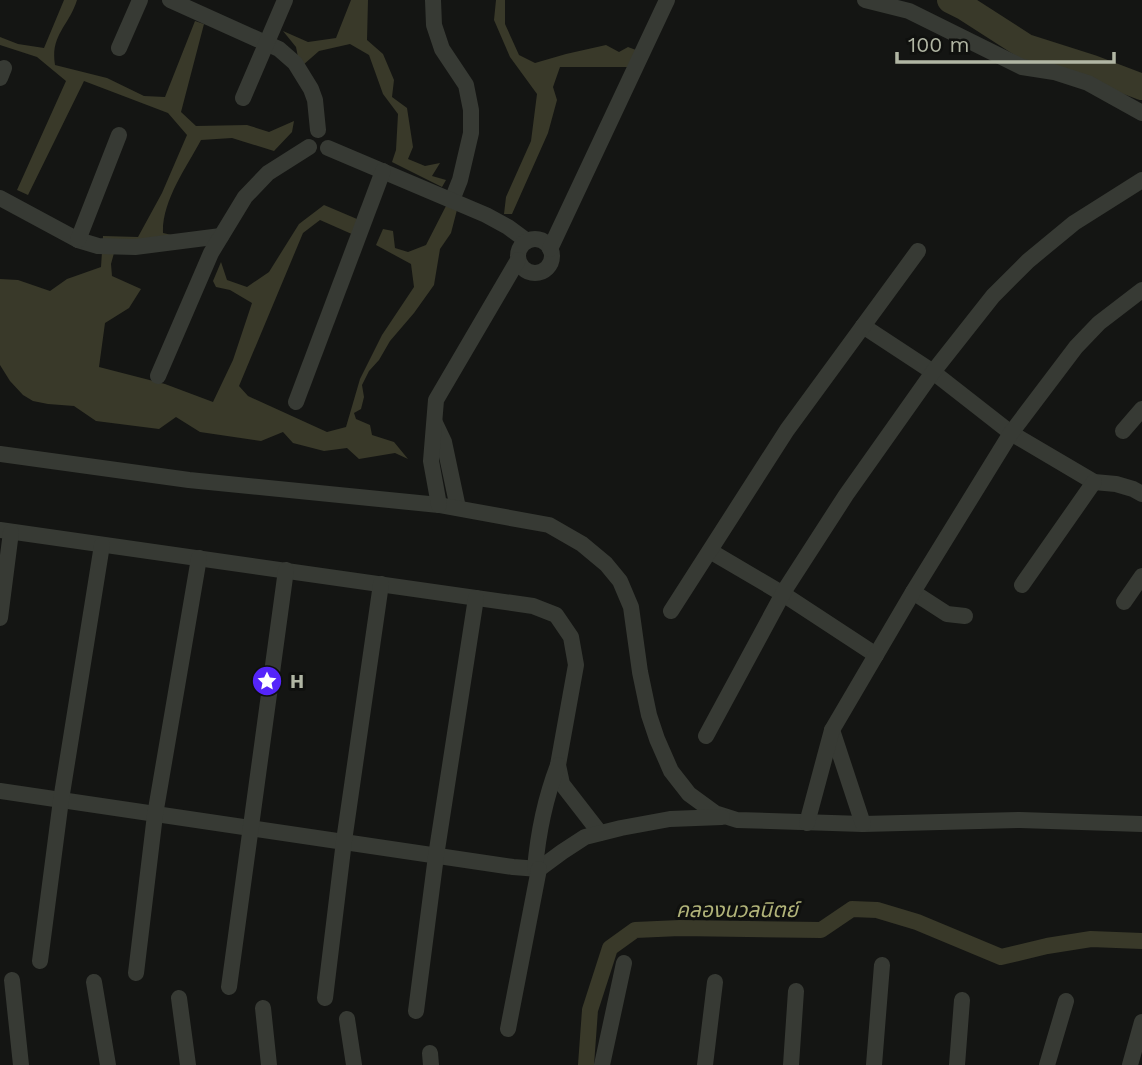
<svg xmlns="http://www.w3.org/2000/svg" width="1142" height="1065" font-family="'Work Sans','Noto Sans Thai',sans-serif">
<style>
.water{fill:#393929}
.lines{fill:none;stroke-linecap:round;stroke-linejoin:round}
.canal{stroke:#393929;stroke-width:16}
.river{stroke:#393929;stroke-width:26}
.minor{stroke:#373a34;stroke-width:16}
.labels{text-anchor:middle;dominant-baseline:central;stroke-width:6;stroke-linejoin:round;paint-order:stroke}
.poi-label{font-size:19px;font-weight:bold;fill:#b1b6a4;stroke:#0f100e;text-anchor:start}
.water-label{font-size:21px;font-style:italic;fill:#b1b379;stroke:#0f100e}
</style>
<rect width="100%" height="100%" fill="#141513"/>
<!-- water -->
<g class="water">
<path d="M 64,0 L 77,0 C 69,26 50,35 55,65 L 107,78 L 144,96 L 165,97 L 195,21 L 204,24 L 181,112 L 196,126 L 247,125 L 269,132 L 294,121 L 292,132 L 274,151 L 232,138 L 201,140 C 186,168 162,201 163,233 L 189,239 L 114,253 L 111,264 L 112,276 L 141,289 L 129,308 L 105,323 L 99,367 L 165,384 L 213,402 L 233,360 L 252,303 L 230,290 L 216,287 L 213,281 L 221,262 L 227,280 L 247,287 L 269,272 L 299,224 L 324,205 L 357,219 L 354,235 L 320,220 L 303,233 L 239,386 L 248,396 L 327,432 L 346,427 L 360,379 L 382,335 L 414,287 L 411,264 L 376,245 L 383,229 L 393,231 L 395,248 L 408,252 L 426,245 L 448,202 L 458,206 L 451,233 L 440,249 L 434,285 L 414,313 L 390,341 L 379,360 L 369,371 L 362,385 L 364,397 L 361,409 L 354,413 L 356,419 L 370,425 L 372,435 L 394,442 L 408,459 L 395,453 L 359,459 L 347,448 L 324,451 L 293,443 L 283,432 L 261,441 L 200,432 L 176,417 L 159,429 L 96,421 L 74,406 L 48,404 L 33,401 L 23,395 L 10,381 L 0,365 L 0,279 L 18,280 L 50,291 L 67,279 L 101,267 L 103,236 L 138,237 L 162,193 L 187,135 L 168,113 L 84,81 L 28,195 L 17,190 L 66,81 L 37,57 L 0,45 L 0,37 L 18,44 L 44,48 Z"/>
<polygon points="351,0 368,0 367,40 383,54 394,80 392,97 407,108 413,147 408,159 425,166 440,163 432,176 446,180 442,187 392,162 396,150 398,114 383,94 369,55 350,44 319,51 303,65 298,57 296,47 283,31 308,42 336,38"/>
<polygon points="496,0 505,0 505,24 519,55 535,63 566,54 606,45 619,52 628,47 636,50 628,67 560,67 553,87 557,100 548,133 512,214 504,214 506,197 531,141 537,94 510,57 494,20"/>
</g>
<g class="lines">
<!-- canal -->
<polyline class="canal" points="586,1065 590,1010 610,948 635,930 680,928 821,930 852,909 877,910 917,922 1001,957 1047,946 1091,939 1142,941"/>
<!-- river -->
<polyline class="river" points="950,0 964,7 1026,47 1092,68 1142,87"/>
<!-- minor -->
<g class="minor">
<polyline points="170,0 279,49 295,63 311,89 315,100 318,130"/>
<polyline points="433,0 434,25 442,49 466,85 471,110 471,133 460,180 452,200"/>
<polyline points="865,0 909,11 1022,67 1054,72 1088,83 1142,113"/>
<polyline points="119,48 140,0"/>
<polyline points="0,78 4,68"/>
<polyline points="243,98 285,0"/>
<polyline points="328,148 486,215 508,227 527,241"/>
<polyline points="0,198 78,240 98,246 135,247 221,236"/>
<circle cx="535" cy="256" r="17"/>
<polyline points="78,240 119,135"/>
<polyline points="550,249 667,0"/>
<polyline points="863,326 933,372 1011,433 1094,482 1116,484 1133,489 1142,494"/>
<polyline points="158,376 211,253 245,197 268,173 309,147"/>
<polyline points="296,402 383,171"/>
<polyline points="435,423 444,442 458,508"/>
<polyline points="1123,431 1142,409"/>
<polyline points="0,454 189,480 439,505 549,525 582,544 606,564 620,581 631,607 640,672 649,715 657,739 671,771 689,794 715,813 737,820 863,824 1020,820 1142,824"/>
<polyline points="439,505 431,461 436,400 518,260"/>
<polyline points="0,530 533,606 556,615 571,637 576,665 558,765 562,784 600,833"/>
<polyline points="710,551 783,594 876,655"/>
<polyline points="1022,585 1094,482"/>
<polyline points="913,592 947,614 965,616"/>
<polyline points="1124,602 1142,576"/>
<polyline points="671,611 787,430 918,251"/>
<polyline points="0,618 11,532"/>
<polyline points="832,730 863,824"/>
<polyline points="706,736 786,588 846,495 933,372 993,296 1028,261 1074,223 1142,180"/>
<polyline points="0,791 513,867 539,869 562,852 585,837 621,828 670,819 722,817"/>
<polyline points="807,823 832,730 913,592 1011,433 1076,347 1099,323 1142,290"/>
<path d="M 535,869 C 538,833 545,799 558,765"/>
<polyline points="40,961 61,800 102,545"/>
<polyline points="136,973 155,815 199,558"/>
<polyline points="12,980 21,1065"/>
<polyline points="94,982 108,1065"/>
<polyline points="229,987 286,570"/>
<polyline points="179,998 188,1065"/>
<polyline points="325,998 344,841 381,584"/>
<polyline points="263,1008 269,1065"/>
<polyline points="416,1011 436,856 476,598"/>
<polyline points="347,1019 354,1065"/>
<polyline points="508,1029 539,869"/>
<polyline points="430,1053 431,1065"/>
<polyline points="602,1065 624,963"/>
<polyline points="705,1065 715,982"/>
<polyline points="791,1065 796,991"/>
<polyline points="874,1065 882,965"/>
<polyline points="957,1065 962,1000"/>
<polyline points="1047,1065 1066,1001"/>
<polyline points="1130,1065 1142,1022"/>
</g>
</g>
<!-- icons -->
<defs>
<g id="sight-disc" transform="scale(1.575)"><circle r="9.5" fill="#5525fa" stroke="#0f100e"/><path d="M0-6L1.8-2.2L6-1.7L2.9 1.2L3.7 5.4L0 3.3L-3.7 5.4L-2.9 1.2L-6-1.7L-1.8-2.2Z" fill="#fff"/></g>
</defs>
<g fill-rule="evenodd">
<use href="#sight-disc" x="267" y="681"/>
</g>
<g class="labels">
<!-- poi labels -->
<g class="poi-label">
<text x="290" y="681">H</text>
</g>
<!-- water labels -->
<g class="water-label">
<text x="737" y="909">คลองนวลนิตย์</text>
</g>
</g>
<!-- scale -->
<path d="M897 52v10h217v-10" fill="none" stroke="#b1b6a4" stroke-width="3.5"/>
<text x="908" y="52" font-size="21" fill="#b1b6a4" stroke="#0f100e" stroke-width="5" paint-order="stroke">100 m</text>
</svg>
